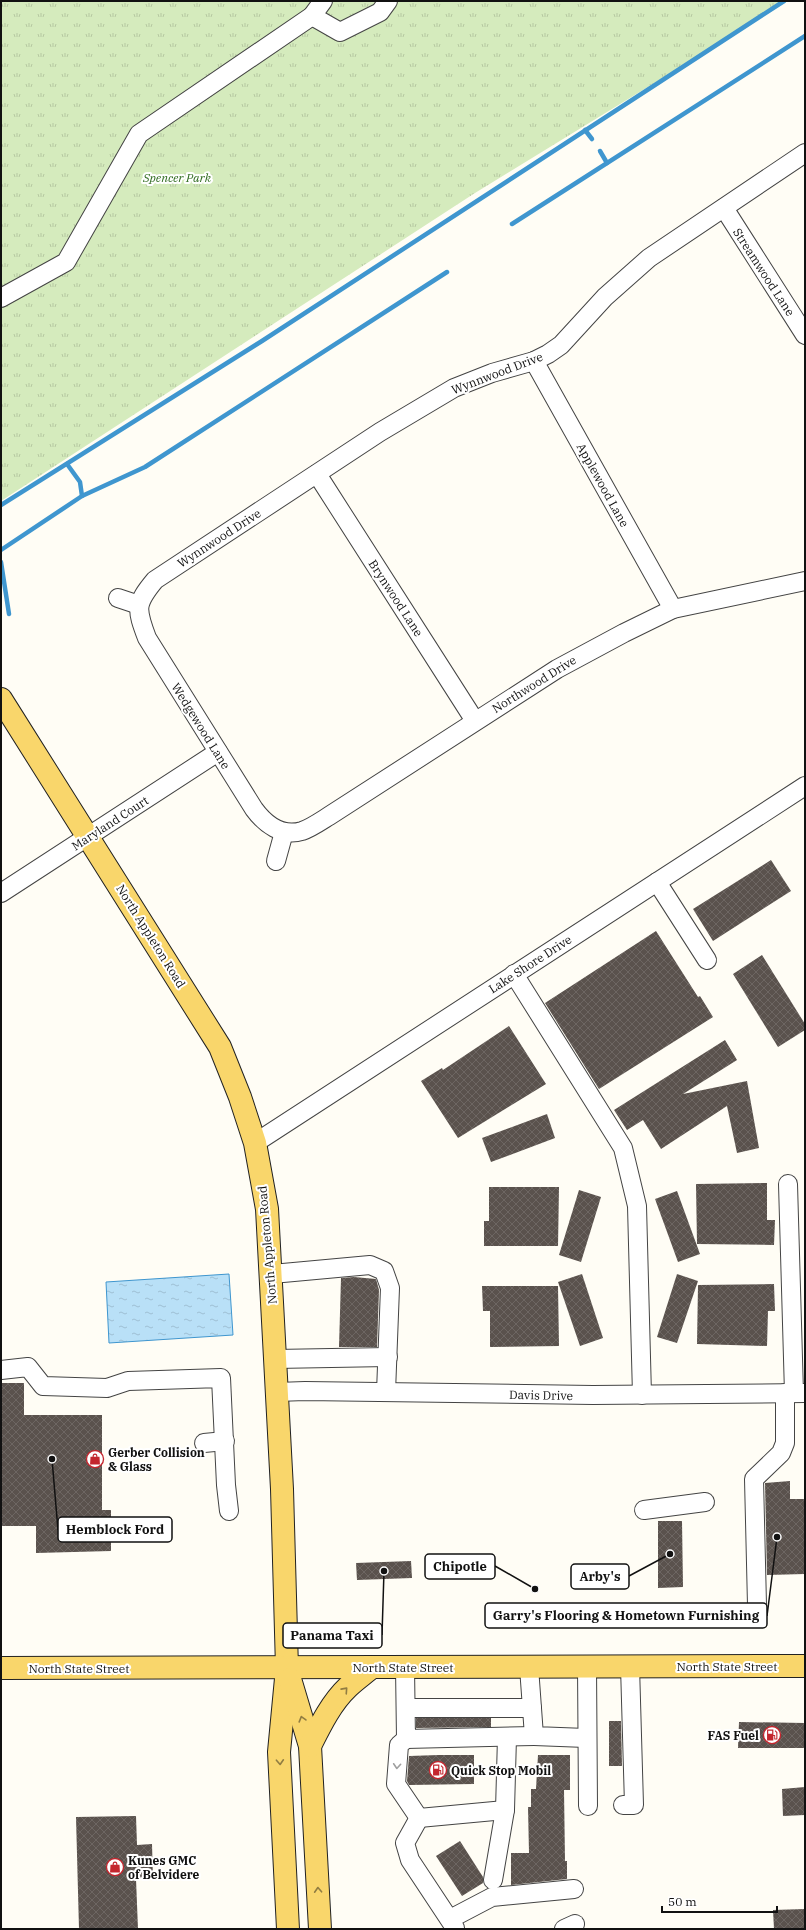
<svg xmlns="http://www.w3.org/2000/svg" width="806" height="1930" font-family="'IBM Plex Serif',serif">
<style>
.park{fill:url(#park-tufts)}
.water{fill:url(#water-ripples);stroke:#3f96cf}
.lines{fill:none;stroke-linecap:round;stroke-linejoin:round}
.stream{stroke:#3f96cf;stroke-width:4.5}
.building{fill:url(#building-cross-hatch)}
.minor-casing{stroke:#444;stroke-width:20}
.major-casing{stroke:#222;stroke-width:24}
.minor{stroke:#fff;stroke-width:18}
.major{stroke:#f9d66b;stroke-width:22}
.oneway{stroke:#917d42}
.oneway2{stroke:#a0a0a0}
.labels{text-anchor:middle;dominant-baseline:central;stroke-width:4;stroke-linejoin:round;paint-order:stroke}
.park-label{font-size:12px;font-style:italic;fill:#2f6b1f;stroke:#fff}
.street-label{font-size:12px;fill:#111;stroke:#fff}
.poi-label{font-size:12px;font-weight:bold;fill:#111;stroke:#fff;text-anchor:start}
.leader{fill:none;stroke:#111;stroke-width:1.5}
.callout-dot{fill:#111;stroke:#fff;stroke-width:1.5}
.callout{fill:#fff;stroke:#111;stroke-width:1.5}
.callout-label{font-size:13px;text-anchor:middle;font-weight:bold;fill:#111}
</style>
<defs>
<pattern id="park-tufts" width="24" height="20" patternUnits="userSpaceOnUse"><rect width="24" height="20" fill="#d5ebbd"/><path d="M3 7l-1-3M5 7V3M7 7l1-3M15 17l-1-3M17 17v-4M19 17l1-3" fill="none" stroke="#b6c8a1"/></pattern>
<pattern id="water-ripples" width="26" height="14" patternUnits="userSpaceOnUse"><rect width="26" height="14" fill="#b9e0f7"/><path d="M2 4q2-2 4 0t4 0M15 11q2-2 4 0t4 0" fill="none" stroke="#9ebfd3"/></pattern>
<pattern id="building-cross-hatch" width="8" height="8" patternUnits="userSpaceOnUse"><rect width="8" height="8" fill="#5a524d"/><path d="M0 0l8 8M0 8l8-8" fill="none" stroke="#6d6662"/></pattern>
</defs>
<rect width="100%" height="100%" fill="#fffdf5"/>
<!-- park -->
<polygon class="park" points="1,1 788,1 475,193 1,501"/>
<!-- water -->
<polygon class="water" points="229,1274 233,1335 109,1343 106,1282"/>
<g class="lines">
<!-- stream -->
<g class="stream">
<polyline points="585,130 592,139"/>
<polyline points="600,151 607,163"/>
<polyline points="512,224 805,36"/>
<polyline points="67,464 80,482 82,496"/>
<polyline points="1,505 262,341 784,1"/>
<polyline points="1,550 82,496 145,467 447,272"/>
<polyline points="1,562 9,614"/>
</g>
</g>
<!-- building -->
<g class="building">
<polygon points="771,860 791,891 713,941 693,909"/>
<polygon points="656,931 698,997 700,996 713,1017 599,1089 545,1003"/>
<polygon points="762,955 805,1024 805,1030 778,1047 733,974"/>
<polygon points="509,1026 546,1084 458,1138 421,1081 442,1068 443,1070"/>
<polygon points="725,1040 737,1060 683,1094 747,1081 759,1148 737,1153 727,1106 661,1149 643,1120 627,1130 614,1110"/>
<polygon points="547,1114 555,1138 491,1162 482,1138"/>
<polygon points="767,1183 767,1220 775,1220 774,1245 697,1244 696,1184"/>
<polygon points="489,1187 559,1187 558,1246 484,1246 484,1221 489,1221"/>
<polygon points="579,1190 601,1197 581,1262 559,1255"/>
<polygon points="677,1191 700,1254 678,1262 655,1199"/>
<polygon points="582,1274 603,1338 580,1346 558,1282"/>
<polygon points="677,1274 698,1281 677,1343 657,1337"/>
<polygon points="354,1277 376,1279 379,1290 377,1347 339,1347 341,1278"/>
<polygon points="774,1284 775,1311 768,1311 767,1346 697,1344 698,1285"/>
<polygon points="482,1286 558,1286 559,1346 490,1347 490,1311 483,1311"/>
<polygon points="1,1383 24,1383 24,1415 102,1415 102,1510 111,1510 111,1551 36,1553 36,1526 1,1526"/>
<polygon points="790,1481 790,1499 805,1499 805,1574 767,1575 765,1483"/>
<polygon points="658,1521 682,1521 683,1587 658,1588"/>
<polygon points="411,1561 412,1578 357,1580 356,1563"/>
<polygon points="416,1718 491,1718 491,1727 416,1728"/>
<polygon points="609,1721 621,1721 622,1766 609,1766"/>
<polygon points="739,1722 805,1723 805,1748 738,1748"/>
<polygon points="439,1755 474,1755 474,1784 409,1785 407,1781 409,1756"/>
<polygon points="538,1755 570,1755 570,1790 564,1790 565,1861 567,1861 567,1879 511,1885 511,1853 529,1853 528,1807 531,1807 531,1789 536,1789"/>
<polygon points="805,1787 805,1815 783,1816 782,1789"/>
<polygon points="136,1816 137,1845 152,1844 153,1879 136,1879 138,1929 79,1929 76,1817"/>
<polygon points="460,1841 483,1877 483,1883 462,1896 436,1856"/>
<polygon points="805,1909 805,1929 774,1929 773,1910"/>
</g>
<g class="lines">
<!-- minor casing -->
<g class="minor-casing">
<g id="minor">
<polyline points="323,1 312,16 340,32 380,12 388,1"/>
<path d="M 805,153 L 649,258 L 605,297 L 561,345 L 548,354 L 534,361 L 492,373 L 454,388 L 380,432 L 155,580 C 135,604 136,609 147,638 L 254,809 C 265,824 282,837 302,831 C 311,828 321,821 329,816 L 557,669 L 624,633 L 673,609 L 805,581"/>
<polyline points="724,208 805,335"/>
<polyline points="1,298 66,262 139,134 312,16"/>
<polyline points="534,361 673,609"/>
<polyline points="317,474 475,721"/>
<polyline points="118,598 139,605"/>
<polyline points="276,861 284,832"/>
<polyline points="657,882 707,960"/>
<polyline points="1,893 218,752"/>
<polyline points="514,974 623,1148 637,1206 642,1395"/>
<polyline points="255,1143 805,786"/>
<polyline points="788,1184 794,1393"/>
<polyline points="272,1274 370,1265 384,1271 390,1288 386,1392"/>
<polyline points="275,1359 388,1357"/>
<polyline points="1,1370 28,1367 43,1386 107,1388 128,1381 221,1378 226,1485 229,1511"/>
<polyline points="277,1392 305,1391 593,1395 805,1393"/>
<polyline points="204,1443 225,1441"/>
<polyline points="644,1510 705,1502"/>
<polyline points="757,1605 754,1479 781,1453 785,1443 785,1393"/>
<polyline points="587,1666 588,1806"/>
<polyline points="405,1667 406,1739 534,1736"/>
<polyline points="529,1667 534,1736 586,1738"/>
<polyline points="406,1708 532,1708"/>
<polyline points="406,1739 399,1745 396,1784 419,1818"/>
<polyline points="623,1805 634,1805 630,1666"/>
<polyline points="419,1818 405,1843 410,1860 455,1928"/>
<polyline points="419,1818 505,1810"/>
<polyline points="493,1880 505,1810 507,1737"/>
<polyline points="450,1919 492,1897 574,1889"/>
<polyline points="564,1929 575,1924"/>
</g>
</g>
<!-- major casing -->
<g class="major-casing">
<g id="major">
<polyline points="1,699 220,1047 240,1097 255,1143 267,1209 282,1489 287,1668 279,1752 288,1929"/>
<polyline points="1,1668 805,1666"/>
<polyline points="290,1679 310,1746 320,1929"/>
<path d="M 310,1746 C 320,1726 331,1703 348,1687 C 355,1680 364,1674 372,1667"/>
</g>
</g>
<!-- minor -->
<use href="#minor" class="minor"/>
<!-- major -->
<use href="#major" class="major"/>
</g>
<!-- one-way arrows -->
<defs><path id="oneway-chevron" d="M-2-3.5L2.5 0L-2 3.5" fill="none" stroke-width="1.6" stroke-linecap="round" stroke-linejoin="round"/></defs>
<g class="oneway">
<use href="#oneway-chevron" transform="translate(345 1690) rotate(-48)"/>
<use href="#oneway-chevron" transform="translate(302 1719) rotate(-106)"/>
<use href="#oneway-chevron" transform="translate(280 1762) rotate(87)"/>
<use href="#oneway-chevron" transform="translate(318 1890) rotate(-93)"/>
</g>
<use class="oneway2" href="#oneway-chevron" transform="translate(397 1766) rotate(94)"/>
<!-- icons -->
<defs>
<g id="shop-ring" transform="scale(0.9)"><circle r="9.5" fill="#fff" stroke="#c4262e" stroke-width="1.5"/><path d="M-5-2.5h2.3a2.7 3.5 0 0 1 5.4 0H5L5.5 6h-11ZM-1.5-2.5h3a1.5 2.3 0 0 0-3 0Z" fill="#c4262e"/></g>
<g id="fuel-ring" transform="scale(0.9)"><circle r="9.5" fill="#fff" stroke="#c4262e" stroke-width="1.5"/><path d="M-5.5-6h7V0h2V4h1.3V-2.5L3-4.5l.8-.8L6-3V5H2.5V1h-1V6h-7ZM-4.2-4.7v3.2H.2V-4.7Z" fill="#c4262e"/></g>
</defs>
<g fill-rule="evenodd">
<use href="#shop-ring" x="95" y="1459"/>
<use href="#fuel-ring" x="772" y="1735"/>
<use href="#fuel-ring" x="438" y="1770"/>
<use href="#shop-ring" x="115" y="1867"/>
</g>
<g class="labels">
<!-- park labels -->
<g class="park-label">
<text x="177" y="177">Spencer Park</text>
</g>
<!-- street labels -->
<g class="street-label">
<text transform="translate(764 272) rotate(57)">Streamwood Lane</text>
<text transform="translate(497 373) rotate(-21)">Wynnwood Drive</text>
<text transform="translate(603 485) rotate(61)">Applewood Lane</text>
<text transform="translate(219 538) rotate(-33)">Wynnwood Drive</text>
<text transform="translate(396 598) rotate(57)">Brynwood Lane</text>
<text transform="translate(534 684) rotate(-32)">Northwood Drive</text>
<text transform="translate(201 726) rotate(58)">Wedgewood Lane</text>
<text transform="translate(110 823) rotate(-33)">Maryland Court</text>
<text transform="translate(151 936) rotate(58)">North Appleton Road</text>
<text transform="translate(530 964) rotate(-33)">Lake Shore Drive</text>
<text transform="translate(267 1245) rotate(-95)">North Appleton Road</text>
<text transform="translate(541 1395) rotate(1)">Davis Drive</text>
<text x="727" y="1666">North State Street</text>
<text x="403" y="1667">North State Street</text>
<text x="79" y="1668">North State Street</text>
</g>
<!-- poi labels -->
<g class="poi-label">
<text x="108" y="1452">Gerber Collision<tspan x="108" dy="14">&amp; Glass</tspan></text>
<text x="759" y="1735" text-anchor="end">FAS Fuel</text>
<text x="451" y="1770">Quick Stop Mobil</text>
<text x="128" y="1860">Kunes GMC<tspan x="128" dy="14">of Belvidere</tspan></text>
</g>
</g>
<!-- callouts -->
<path class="leader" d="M52 1459L58 1530M535 1589L495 1566M670 1554L629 1576M777 1537L767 1616M384 1571L382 1635"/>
<g class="callout-dot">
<circle cx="52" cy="1459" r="4"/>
<circle cx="535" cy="1589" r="4"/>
<circle cx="670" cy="1554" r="4"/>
<circle cx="777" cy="1537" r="4"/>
<circle cx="384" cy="1571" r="4"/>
</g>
<g class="callout">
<rect x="58" y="1517" width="114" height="25" rx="4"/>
<rect x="425" y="1554" width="70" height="25" rx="4"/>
<rect x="571" y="1564" width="58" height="25" rx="4"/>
<rect x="485" y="1603" width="282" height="25" rx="4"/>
<rect x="283" y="1623" width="99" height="25" rx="4"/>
</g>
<g class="callout-label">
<text x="115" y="1534">Hemblock Ford</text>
<text x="460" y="1571">Chipotle</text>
<text x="600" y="1581">Arby's</text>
<text x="626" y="1620">Garry's Flooring &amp; Hometown Furnishing</text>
<text x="332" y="1640">Panama Taxi</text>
</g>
<!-- border -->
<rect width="806" height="1930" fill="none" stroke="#111111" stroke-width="4"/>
<!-- scale -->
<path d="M662 1906v6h115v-6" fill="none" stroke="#111111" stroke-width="2"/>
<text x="668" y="1906" font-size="12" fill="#111111" stroke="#ffffff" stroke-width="3" paint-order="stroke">50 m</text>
</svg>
